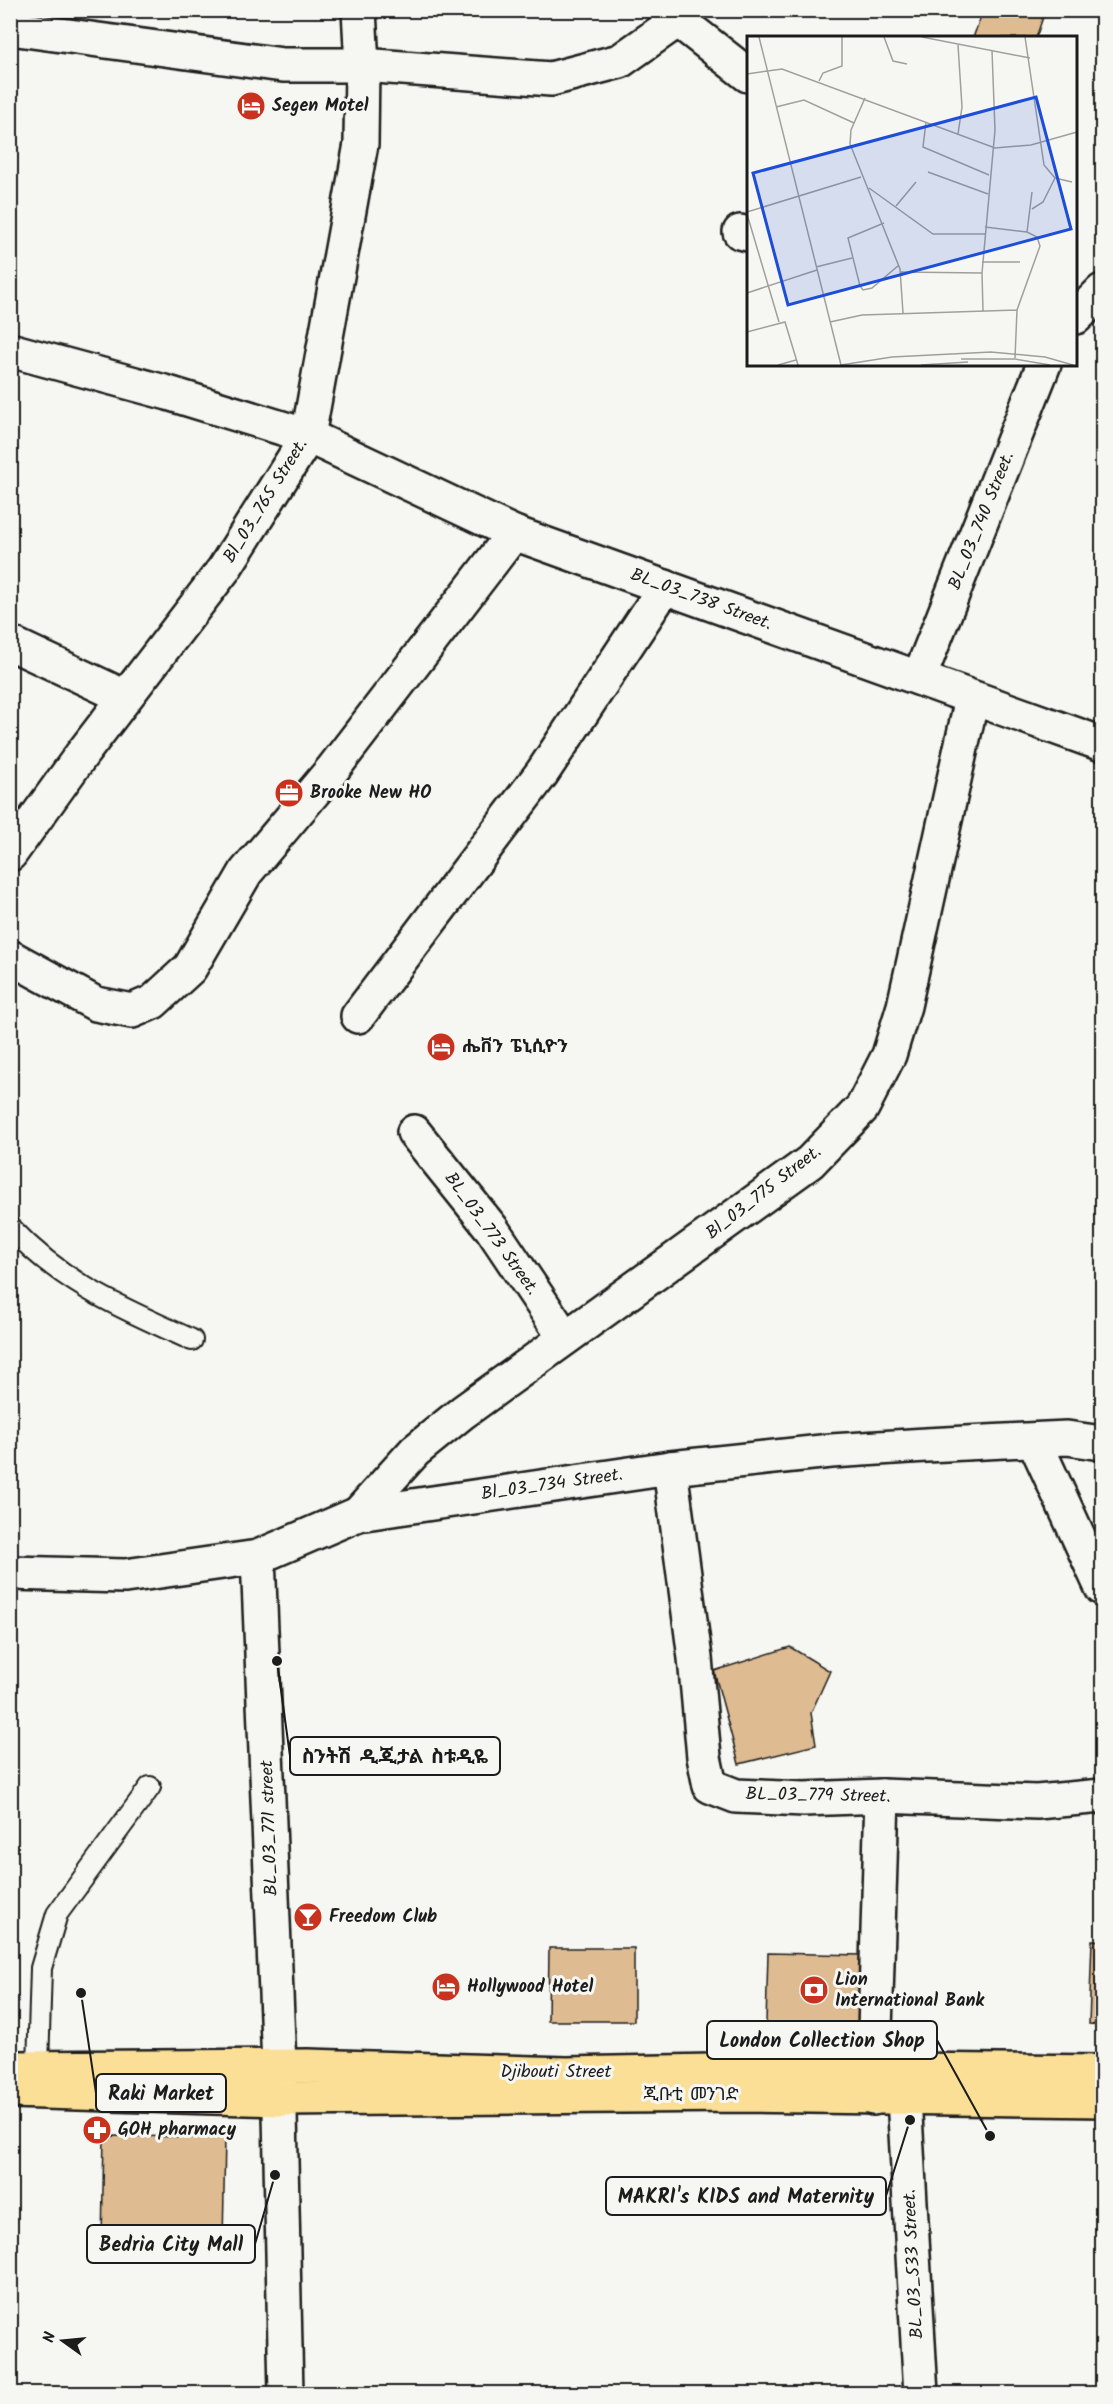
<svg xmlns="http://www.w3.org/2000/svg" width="1113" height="2404" font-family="Kalam,'Noto Sans Ethiopic',sans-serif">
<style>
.building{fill:#debb90;stroke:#1c1c1c;stroke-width:1.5}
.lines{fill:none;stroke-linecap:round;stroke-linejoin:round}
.lane-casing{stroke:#1c1c1c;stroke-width:24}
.street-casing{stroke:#1c1c1c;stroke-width:38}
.secondary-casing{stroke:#1c1c1c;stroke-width:38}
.primary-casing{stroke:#1c1c1c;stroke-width:38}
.lane{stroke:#f6f6f2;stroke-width:20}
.street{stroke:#f6f6f2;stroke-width:33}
.secondary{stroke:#f6f6f2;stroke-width:33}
.primary{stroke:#fbdf96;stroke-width:33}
.labels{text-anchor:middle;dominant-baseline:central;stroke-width:6;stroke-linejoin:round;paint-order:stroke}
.poi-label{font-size:18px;font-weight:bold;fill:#1c1c1c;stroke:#f6f6f2;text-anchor:start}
.street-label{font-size:18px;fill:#1c1c1c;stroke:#f6f6f2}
.inset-road{fill:none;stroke:#9f9f9c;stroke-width:1.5}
.view{fill:#1d4ed8;fill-opacity:0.15;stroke:#1d4ed8;stroke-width:3}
.inset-edge{fill:none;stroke:#1c1c1c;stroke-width:3}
.leader{fill:none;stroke:#1c1c1c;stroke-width:2}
.callout-dot{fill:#1c1c1c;stroke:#f6f6f2;stroke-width:2}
.callout{fill:#f6f6f2;stroke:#1c1c1c;stroke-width:2}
.callout-label{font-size:20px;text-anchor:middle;font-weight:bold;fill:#1c1c1c}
</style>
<rect width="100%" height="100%" fill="#f6f6f2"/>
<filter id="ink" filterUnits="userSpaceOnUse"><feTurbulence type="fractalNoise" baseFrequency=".0167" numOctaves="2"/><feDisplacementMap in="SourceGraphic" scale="12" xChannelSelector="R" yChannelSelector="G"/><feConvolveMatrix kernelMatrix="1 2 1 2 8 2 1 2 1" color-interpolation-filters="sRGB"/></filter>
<g filter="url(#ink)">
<!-- building -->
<g class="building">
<polygon points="983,10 1024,10 1043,17 1036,38 973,38"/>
<polygon points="790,1647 830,1671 811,1713 816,1745 739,1764 714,1671"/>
<polygon points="1092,1940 1102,1941 1102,2025 1089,2024"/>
<polygon points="549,1948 634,1948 634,2021 548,2021"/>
<polygon points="768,1953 862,1955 859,2027 766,2024"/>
<polygon points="104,2136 225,2137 223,2243 102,2242"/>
</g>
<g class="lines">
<!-- lane casing -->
<g class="lane-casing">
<g id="lane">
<path d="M 10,1227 C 64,1285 122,1308 192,1340"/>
<polyline points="38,2067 41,1968 57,1914 150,1787"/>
</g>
</g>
<!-- street casing -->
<g class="street-casing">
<g id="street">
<polyline points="678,20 748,75"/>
<polyline points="10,28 283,65 362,65 551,79 620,61 678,20 683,10"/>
<polyline points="740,232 748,234"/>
<polyline points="1076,317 1102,291"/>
<polyline points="10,350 168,393 308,436 514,533 1102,744"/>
<polyline points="10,643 125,697"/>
<polyline points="919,678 1044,364"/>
<polyline points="10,957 96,1004 132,1011 153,1002 190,968 246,872 332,770 514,533"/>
<polyline points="358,1016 542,773 665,587"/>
<polyline points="414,1132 492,1229 565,1338"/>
<polyline points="1034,1440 1102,1588"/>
<polyline points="670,1468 695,1658 704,1757 710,1786 736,1796 804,1799 882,1796 1037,1802 1102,1796"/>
<polyline points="358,1514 415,1451 463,1412 810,1162 862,1108 889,1055 904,1006 972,698"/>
<polyline points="258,1557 279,2066 286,2394"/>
<polyline points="10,1573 125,1576 258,1557 358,1514 670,1468 831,1451 926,1445 1067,1438 1102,1443"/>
<polyline points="873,2098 882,1796"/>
<polyline points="904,2098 921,2394"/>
</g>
</g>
<!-- secondary casing -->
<g class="secondary-casing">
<polyline id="secondary" points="10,854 82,754 224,569 308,436 361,144 362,65 359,10"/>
</g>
<!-- primary casing -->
<g class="primary-casing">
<g id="primary">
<polyline points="10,2068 308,2066 567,2074 804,2069 1102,2072"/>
<polyline points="10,2091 280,2099 745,2095 1102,2100"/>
</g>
</g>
<!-- lane -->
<use href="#lane" class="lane"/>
<!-- street -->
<use href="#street" class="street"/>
<!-- secondary -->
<use href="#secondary" class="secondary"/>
<!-- primary -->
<use href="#primary" class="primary"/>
</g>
</g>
<!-- icons -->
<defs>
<g id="hotel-disc" transform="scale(1.5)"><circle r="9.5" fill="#c8321e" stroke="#f6f6f2"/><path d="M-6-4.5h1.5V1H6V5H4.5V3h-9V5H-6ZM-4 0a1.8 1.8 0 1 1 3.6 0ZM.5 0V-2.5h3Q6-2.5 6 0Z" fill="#fff"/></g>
<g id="office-disc" transform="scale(1.5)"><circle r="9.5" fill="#c8321e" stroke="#f6f6f2"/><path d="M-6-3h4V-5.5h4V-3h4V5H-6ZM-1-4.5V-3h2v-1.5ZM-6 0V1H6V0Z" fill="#fff"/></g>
<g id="bar-disc" transform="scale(1.5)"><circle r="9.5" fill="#c8321e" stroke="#f6f6f2"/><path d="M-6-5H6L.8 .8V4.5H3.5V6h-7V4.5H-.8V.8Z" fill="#fff"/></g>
<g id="bank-disc" transform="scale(1.5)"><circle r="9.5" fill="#c8321e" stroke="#f6f6f2"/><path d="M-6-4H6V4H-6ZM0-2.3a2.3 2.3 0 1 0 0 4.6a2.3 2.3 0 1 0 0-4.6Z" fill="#fff"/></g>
<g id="pharmacy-disc" transform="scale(1.5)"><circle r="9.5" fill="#c8321e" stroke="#f6f6f2"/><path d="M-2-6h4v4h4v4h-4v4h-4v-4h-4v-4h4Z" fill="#fff"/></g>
</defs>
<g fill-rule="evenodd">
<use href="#hotel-disc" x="251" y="106"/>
<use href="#office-disc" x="289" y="793"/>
<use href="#hotel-disc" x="441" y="1047"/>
<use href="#bar-disc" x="308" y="1917"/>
<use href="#hotel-disc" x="446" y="1987"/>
<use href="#bank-disc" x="814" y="1990"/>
<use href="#pharmacy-disc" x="97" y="2130"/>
</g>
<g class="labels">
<!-- poi labels -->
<g class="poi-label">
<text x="272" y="106">Segen Motel</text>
<text x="310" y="793">Brooke New HO</text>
<text x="462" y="1047">ሔቨን ፔኒሲዮን</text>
<text x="329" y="1917">Freedom Club</text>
<text x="835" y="1980">Lion<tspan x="835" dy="21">International Bank</tspan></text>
<text x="467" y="1987">Hollywood Hotel</text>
<text x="118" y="2130">GOH pharmacy</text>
</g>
<!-- street labels -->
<g class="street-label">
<text transform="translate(266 501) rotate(-58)">Bl_03_765 Street.</text>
<text transform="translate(982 521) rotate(-68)">BL_03_740 Street.</text>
<text transform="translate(701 600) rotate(20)">BL_03_738 Street.</text>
<text transform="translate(764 1193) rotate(-38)">Bl_03_775 Street.</text>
<text transform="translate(491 1234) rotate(54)">BL_03_773 Street.</text>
<text transform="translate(552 1485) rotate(-8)">Bl_03_734 Street.</text>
<text transform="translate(818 1796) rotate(1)">BL_03_779 Street.</text>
<text transform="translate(270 1828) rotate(-92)">BL_03_771 street</text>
<text x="556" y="2072">Djibouti Street</text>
<text x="691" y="2095">ጂቡቲ መንገድ</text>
<text transform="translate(914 2264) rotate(-93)">BL_03_533 Street.</text>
</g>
</g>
<!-- overview -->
<g transform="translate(747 36)">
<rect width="330" height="330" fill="#f6f6f2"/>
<path class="inset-road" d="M 12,1 L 94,329M 137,1 L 146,25 L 160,28M 175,1 L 283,22M 278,1 L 297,129 L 308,142 L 325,146M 0,38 L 35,33 L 248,112 L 284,109 L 330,96M 72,45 L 76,37 L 95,30 L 95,1M 118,62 L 104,94 L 103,108 L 153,233 L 156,277M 29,71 L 57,64 L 107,87M 179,86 L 176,111 L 242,139M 211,98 L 215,71 L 211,9M 181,136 L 241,158M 122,152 L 186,198 L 238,198M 149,170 L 169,146M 285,173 L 296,166 L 308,142M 0,176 L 114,141M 0,178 L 32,286M 137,187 L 101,202 L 113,250 L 116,254 L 125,252 L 152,229M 238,191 L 280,196 L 290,201 L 293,210 L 270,274 L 268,322M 280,196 L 285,156M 235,226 L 273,226M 69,231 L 105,222M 154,236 L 235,237M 0,257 L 70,234M 236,275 L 235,237 L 248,94 L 245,15M 83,286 L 115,279 L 270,274M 0,296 L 38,286 L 51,329M 214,323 L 268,323 L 303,329M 31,329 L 49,324M 94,329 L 145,321 L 244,316 L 298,321 L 326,329M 174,329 L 221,326"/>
<path class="view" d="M 289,61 L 324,193 L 41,269 L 6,137 Z"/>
<rect width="330" height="330" class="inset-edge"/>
</g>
<!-- callouts -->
<path class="leader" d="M277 1661L290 1756M990 2136L937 2040M81 1993L96 2093M910 2120L886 2196M275 2175L255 2244"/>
<g class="callout-dot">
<circle cx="277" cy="1661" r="6"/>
<circle cx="990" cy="2136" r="6"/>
<circle cx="81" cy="1993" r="6"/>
<circle cx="910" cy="2120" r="6"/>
<circle cx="275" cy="2175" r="6"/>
</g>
<g class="callout">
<rect x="290" y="1737" width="210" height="38" rx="6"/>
<rect x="707" y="2021" width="230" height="38" rx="6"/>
<rect x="96" y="2074" width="130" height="38" rx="6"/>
<rect x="606" y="2177" width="280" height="38" rx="6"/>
<rect x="87" y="2225" width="168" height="38" rx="6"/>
</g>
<g class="callout-label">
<text x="395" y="1763">ስንትሽ ዲጂታል ስቱዲዬ</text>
<text x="822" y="2047">London Collection Shop</text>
<text x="161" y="2100">Raki Market</text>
<text x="746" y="2203">MAKRI's KIDS and Maternity</text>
<text x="171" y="2251">Bedria City Mall</text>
</g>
<!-- margin -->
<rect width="1113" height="2404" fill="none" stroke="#f6f6f2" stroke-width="36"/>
<rect x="18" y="18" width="1077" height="2368" fill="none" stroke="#1c1c1c" stroke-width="2" filter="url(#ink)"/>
<!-- north arrow -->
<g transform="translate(63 2341) rotate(285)" stroke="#f6f6f2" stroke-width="4.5" paint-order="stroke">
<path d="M0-4.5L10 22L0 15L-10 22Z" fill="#1c1c1c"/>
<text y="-9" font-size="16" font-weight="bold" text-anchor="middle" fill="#1c1c1c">N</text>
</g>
</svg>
